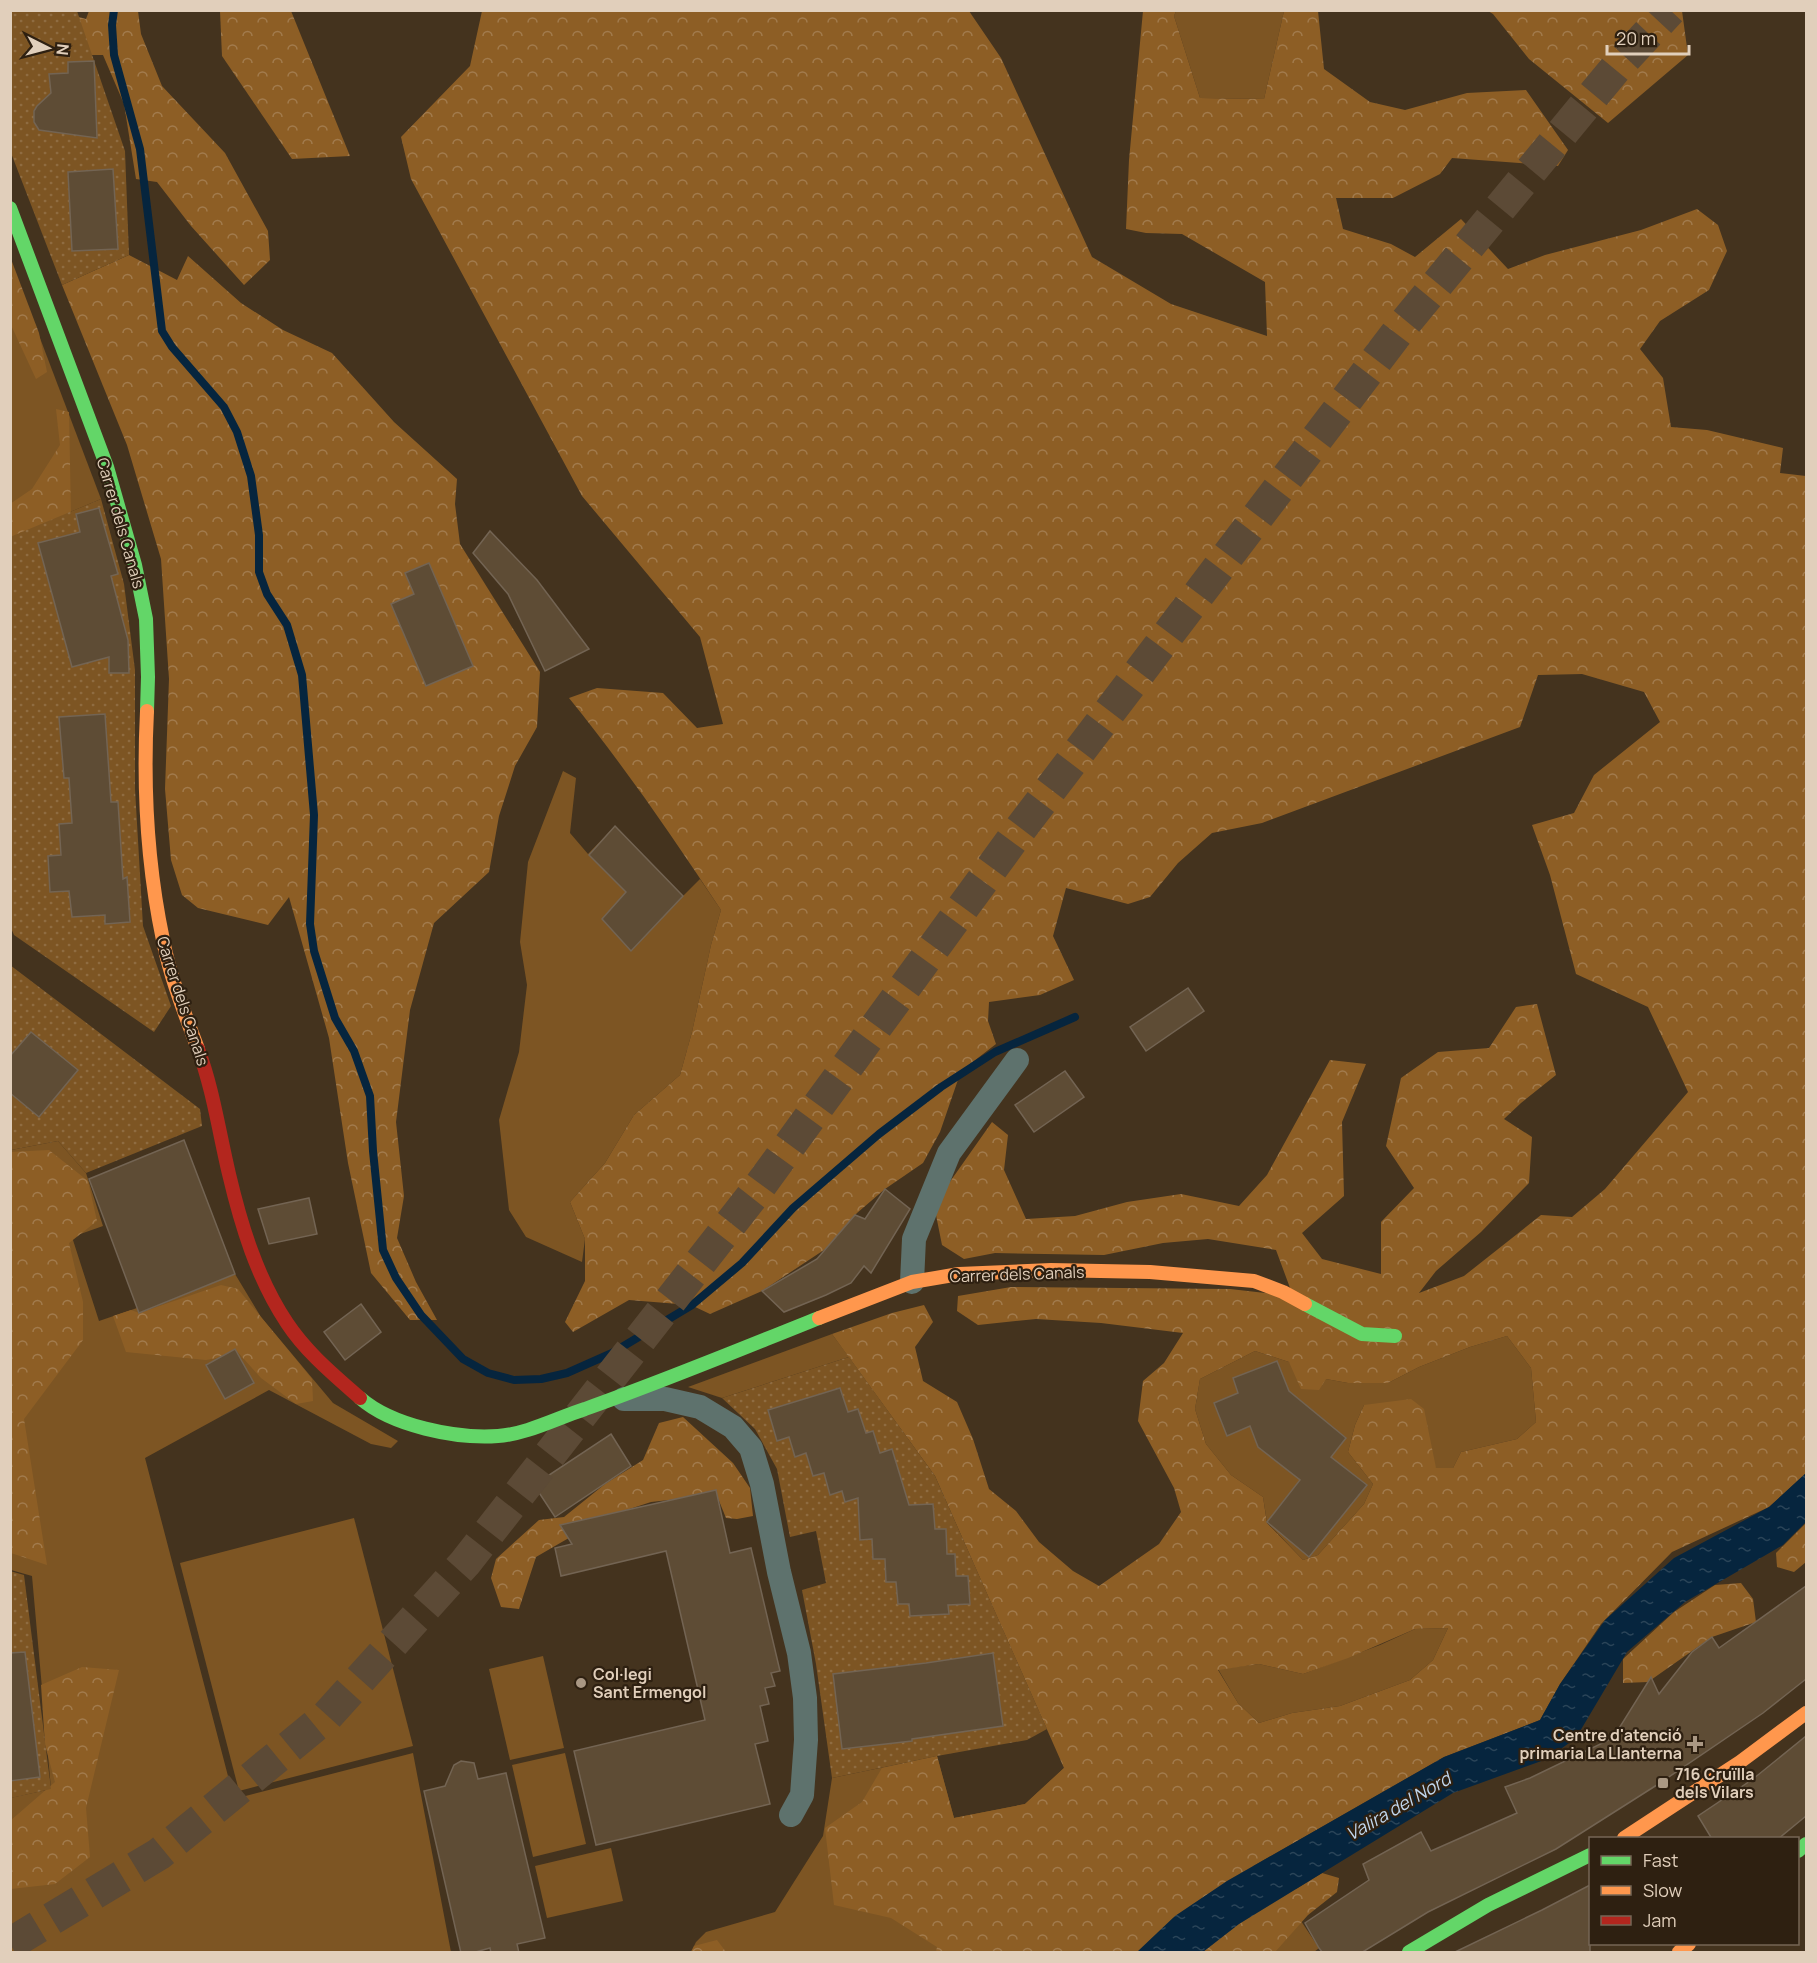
<svg xmlns="http://www.w3.org/2000/svg" width="1817" height="1963" font-family="Manrope,sans-serif">
<style>
.grass{fill:#7d5523}
.forest{fill:url(#forest-crowns);fill-rule:evenodd}
.garden{fill:url(#garden-dots)}
.water{fill:url(#water-ripples)}
.lines{fill:none;stroke-linecap:round;stroke-linejoin:round}
.stream{stroke:#06253e;stroke-width:8}
.building{fill:#5e4c35;stroke:#736453;stroke-width:1.5}
.primary-tunnel{stroke:#5c4a36;stroke-width:33;stroke-dasharray:33 16;stroke-linecap:butt}
.street{stroke:#5e726d;stroke-width:24}
.fast{stroke:#63d668;stroke-width:14}
.slow{stroke:#ff974d;stroke-width:14}
.jam{stroke:#b3261e;stroke-width:14}
.poi-dot{fill:#aa9884;stroke:#2e2011;stroke-width:2}
.labels{text-anchor:middle;dominant-baseline:central;stroke-width:4.5;stroke-linejoin:round;paint-order:stroke}
.street-label{font-size:16px;fill:#e1cfbb;stroke:#2e2011}
.poi-label{font-size:16px;font-weight:bold;fill:#e1cfbb;stroke:#2e2011;text-anchor:start}
.water-label{font-size:18px;font-style:italic;fill:#c0d6ed;stroke:#2e2011}
</style>
<defs>
<pattern id="forest-crowns" width="20" height="18" patternUnits="userSpaceOnUse" patternTransform="scale(1.5)"><rect width="20" height="18" fill="#8d5e25"/><path d="M2 6a3 3 0 1 1 6 0M12 15a3 3 0 1 1 6 0" fill="none" stroke="#a27b4d"/></pattern>
<pattern id="garden-dots" width="8" height="8" patternUnits="userSpaceOnUse" patternTransform="scale(1.5)"><rect width="8" height="8" fill="#7d5523"/><path d="M2 2h.1M6 6h.1" fill="none" stroke="#8f6c41" stroke-width="1.8" stroke-linecap="round"/></pattern>
<pattern id="water-ripples" width="26" height="14" patternUnits="userSpaceOnUse" patternTransform="scale(1.5)"><rect width="26" height="14" fill="#06253e"/><path d="M2 4q2-2 4 0t4 0M15 11q2-2 4 0t4 0" fill="none" stroke="#2a4458"/></pattern>
</defs>
<rect width="100%" height="100%" fill="#44331e"/>
<!-- grass -->
<g class="grass">
<polygon points="1176,11 1284,11 1264,99 1200,98 1174,16"/>
<polygon points="10,259 101,499 11,537 10,537"/>
<polygon points="563,771 576,778 570,833 588,854 615,826 683,896 700,879 721,910 711,945 692,1032 680,1075 634,1115 605,1163 570,1202 585,1239 582,1262 526,1237 509,1210 499,1120 519,1052 527,985 520,942 528,862"/>
<polygon points="58,1141 86,1173 103,1226 72,1237 99,1321 137,1308 140,1313 235,1274 261,1317 333,1403 398,1441 391,1448 371,1444 269,1390 145,1458 234,1799 413,1753 451,1952 11,1952 10,1798 51,1789 32,1576 11,1570 11,1150"/>
<polygon points="832,1334 849,1357 722,1398 688,1387"/>
<polygon points="1507,1336 1531,1368 1536,1422 1517,1439 1461,1452 1453,1468 1436,1468 1364,1405 1355,1425 1348,1452 1373,1484 1364,1504 1318,1555 1303,1560 1267,1522 1263,1497 1231,1475 1206,1444 1195,1409 1200,1379 1255,1351 1289,1362 1326,1379 1348,1383 1388,1383 1419,1367 1470,1347"/>
<polygon points="354,1518 413,1746 239,1791 180,1563"/>
<polygon points="1448,1628 1433,1660 1410,1680 1340,1706 1292,1713 1259,1723 1238,1703 1218,1669 1259,1664 1303,1674 1380,1645 1415,1629"/>
<polygon points="543,1656 564,1748 510,1760 489,1669"/>
<polygon points="565,1753 586,1844 533,1857 512,1765"/>
<polygon points="937,1756 954,1818 1025,1804 1064,1768 1308,1895 1299,1918 1319,1948 1314,1952 691,1952 696,1942 706,1932 775,1912 823,1836 832,1778"/>
<polygon points="611,1848 623,1901 547,1918 535,1866"/>
</g>
<!-- forest -->
<g class="forest">
<polygon points="54,10 86,19 89,11 138,11 141,34 162,86 225,153 268,231 270,260 244,285 191,226 157,182 136,179 124,104 103,55 60,55"/>
<polygon points="220,11 291,11 350,156 292,159 222,56"/>
<path d="M 482,11 L 969,11 L 1001,58 L 1092,257 L 1171,304 L 1267,336 L 1265,282 L 1182,234 L 1146,233 L 1126,229 L 1129,160 L 1143,11 L 1176,11 L 1174,16 L 1200,98 L 1264,99 L 1284,11 L 1318,11 L 1324,69 L 1370,102 L 1405,110 L 1467,93 L 1526,90 L 1568,150 L 1558,166 L 1452,158 L 1440,174 L 1393,198 L 1336,198 L 1343,229 L 1391,244 L 1415,257 L 1461,219 L 1508,269 L 1545,255 L 1641,230 L 1697,209 L 1718,225 L 1727,251 L 1709,290 L 1660,321 L 1640,349 L 1663,378 L 1671,427 L 1707,430 L 1783,448 L 1780,473 L 1806,476 L 1806,1473 L 1769,1507 L 1672,1552 L 1601,1624 L 1560,1684 L 1540,1720 L 1444,1757 L 1227,1881 L 1229,1879 L 1221,1886 L 1175,1916 L 1137,1952 L 936,1952 L 937,1947 L 891,1918 L 834,1905 L 825,1828 L 862,1802 L 882,1768 L 937,1756 L 954,1818 L 1025,1804 L 1064,1768 L 935,1476 L 832,1334 L 892,1313 L 924,1305 L 933,1322 L 915,1347 L 923,1381 L 957,1402 L 973,1439 L 989,1489 L 1016,1511 L 1039,1542 L 1073,1571 L 1099,1586 L 1159,1544 L 1181,1512 L 1174,1488 L 1138,1421 L 1143,1381 L 1164,1363 L 1183,1333 L 1101,1323 L 1036,1319 L 978,1325 L 957,1311 L 958,1296 L 1011,1287 L 1230,1289 L 1293,1296 L 1276,1250 L 1208,1239 L 1163,1243 L 1104,1255 L 995,1253 L 964,1259 L 942,1245 L 936,1215 L 942,1193 L 992,1122 L 1008,1135 L 1004,1170 L 1026,1219 L 1075,1216 L 1127,1202 L 1181,1194 L 1239,1206 L 1267,1175 L 1330,1060 L 1366,1064 L 1342,1122 L 1344,1196 L 1302,1233 L 1322,1259 L 1381,1274 L 1381,1222 L 1414,1188 L 1386,1146 L 1401,1078 L 1438,1052 L 1489,1048 L 1516,1007 L 1537,1004 L 1556,1075 L 1521,1103 L 1504,1119 L 1532,1137 L 1529,1183 L 1481,1232 L 1436,1271 L 1419,1293 L 1464,1276 L 1541,1215 L 1572,1217 L 1605,1189 L 1688,1092 L 1648,1007 L 1576,974 L 1550,875 L 1532,825 L 1574,813 L 1594,775 L 1660,722 L 1644,692 L 1582,674 L 1538,675 L 1520,727 L 1262,823 L 1212,833 L 1178,863 L 1150,897 L 1128,904 L 1066,888 L 1053,936 L 1074,980 L 1040,995 L 989,1002 L 988,1021 L 996,1044 L 961,1071 L 940,1132 L 923,1163 L 885,1189 L 857,1213 L 827,1248 L 762,1291 L 710,1314 L 691,1305 L 629,1300 L 573,1332 L 565,1322 L 585,1281 L 585,1239 L 570,1202 L 605,1163 L 634,1115 L 680,1075 L 692,1032 L 711,945 L 721,910 C 673,837 624,766 569,698 L 597,688 L 663,693 L 697,728 L 723,724 L 700,637 L 582,496 L 411,179 L 401,137 L 470,66 ZM 1507,1336 L 1531,1368 L 1536,1422 L 1517,1439 L 1461,1452 L 1453,1468 L 1436,1468 L 1424,1409 L 1411,1399 L 1364,1405 L 1355,1425 L 1348,1452 L 1373,1484 L 1364,1504 L 1318,1555 L 1303,1560 L 1267,1523 L 1263,1497 L 1231,1475 L 1206,1444 L 1195,1409 L 1200,1379 L 1255,1351 L 1289,1362 L 1301,1389 L 1319,1390 L 1326,1379 L 1348,1383 L 1388,1383 L 1419,1367 L 1470,1347 ZM 1448,1628 L 1433,1660 L 1410,1680 L 1340,1706 L 1292,1713 L 1259,1723 L 1238,1703 L 1218,1670 L 1259,1664 L 1303,1674 L 1348,1658 L 1415,1629 Z"/>
<polygon points="1488,11 1682,11 1688,55 1608,123 1529,59 1493,14"/>
<polygon points="129,255 177,280 188,256 241,303 283,330 332,353 394,422 457,479 455,504 460,544 540,672 537,727 515,766 499,816 489,872 434,923 410,1010 396,1122 404,1196 397,1238 416,1282 437,1320 410,1320 371,1273 348,1163 329,1038 289,897 268,925 198,908 182,895 171,860 165,789 169,679 161,559 127,445 62,285"/>
<polygon points="11,259 39,333 47,372 36,379 11,325"/>
<polygon points="56,409 69,412 71,516 11,541 10,504 32,489 60,445"/>
<polygon points="49,1150 88,1181 97,1221 69,1243 83,1302 83,1340 24,1419 47,1565 11,1553 10,1152"/>
<polygon points="221,1285 238,1289 312,1379 313,1401 296,1404 261,1378 235,1349 221,1357 206,1360 126,1352 113,1316 131,1310 139,1313"/>
<polygon points="683,1417 733,1463 750,1488 753,1516 737,1519 726,1518 715,1491 678,1499 651,1502 605,1517 536,1557 519,1609 501,1607 491,1578 496,1559 539,1520 564,1517 605,1484 643,1460 659,1423"/>
<polygon points="1806,1523 1806,1562 1794,1572 1777,1567 1776,1553"/>
<polygon points="1741,1583 1753,1599 1756,1622 1712,1637 1648,1682 1623,1683 1623,1659 1674,1612 1715,1585"/>
<polygon points="82,1667 119,1670 86,1808 90,1857 55,1884 11,1889 10,1821 55,1782 45,1745 41,1685"/>
<polygon points="1322,1873 1339,1878 1337,1892 1308,1915 1275,1952 1203,1952 1239,1924"/>
<polygon points="717,1940 726,1952 691,1952 694,1946"/>
</g>
<!-- garden -->
<g class="garden">
<polygon points="11,11 77,11 125,151 129,255 62,285 11,153"/>
<polygon points="101,499 124,584 135,670 135,789 143,926 171,1006 154,1032 14,935 11,928 10,537"/>
<polygon points="10,965 200,1109 202,1126 86,1173 58,1141 11,1150"/>
<polygon points="849,1357 935,1476 1047,1729 1027,1740 937,1756 832,1778 816,1664 802,1590 826,1583 816,1531 790,1537 777,1469 755,1429 722,1398"/>
<polygon points="10,1571 24,1575 51,1789 11,1798"/>
</g>
<!-- water -->
<polygon class="water" points="1806,1473 1806,1522 1783,1545 1685,1602 1627,1652 1576,1738 1547,1759 1453,1793 1239,1924 1203,1952 1137,1952 1175,1916 1227,1881 1444,1757 1540,1720 1560,1684 1605,1620 1674,1558 1769,1507"/>
<g class="lines">
<!-- stream -->
<polyline class="stream" points="114,10 112,25 114,55 140,149 162,331 172,347 224,407 237,432 251,476 259,535 259,572 267,594 287,625 302,675 314,815 310,924 314,951 335,1018 354,1051 370,1096 373,1151 383,1250 396,1278 421,1315 463,1359 488,1373 514,1380 541,1379 567,1373 612,1353 692,1305 742,1263 793,1208 879,1134 941,1087 995,1052 1075,1017"/>
</g>
<!-- building -->
<g class="building">
<polygon points="94,61 97,138 39,130 34,122 34,111 37,106 51,93 49,74 68,73 68,62"/>
<polygon points="113,169 118,249 72,251 68,172"/>
<polygon points="99,508 118,574 111,576 128,640 129,673 109,673 109,657 72,667 38,543 80,532 76,514"/>
<polygon points="490,531 537,580 589,649 545,671 508,594 473,553"/>
<polygon points="429,563 473,666 426,686 391,604 414,594 405,573"/>
<polygon points="105,714 111,802 118,802 123,879 127,877 130,922 105,924 105,915 72,917 69,891 50,892 48,856 61,855 59,824 72,823 69,778 64,778 59,717"/>
<polygon points="615,826 683,896 631,951 602,919 626,892 589,855"/>
<polygon points="1188,988 1204,1011 1146,1051 1130,1027"/>
<polygon points="31,1032 78,1070 39,1117 10,1093 10,1056"/>
<polygon points="1065,1071 1084,1097 1034,1132 1015,1105"/>
<polygon points="184,1140 235,1274 139,1313 89,1179"/>
<polygon points="885,1189 910,1209 871,1273 864,1266 851,1283 826,1295 784,1312 762,1291 817,1259 855,1215 865,1219"/>
<polygon points="309,1198 317,1234 269,1244 258,1209"/>
<polygon points="361,1304 381,1332 345,1360 324,1332"/>
<polygon points="235,1349 254,1383 225,1399 206,1365"/>
<polygon points="1277,1361 1289,1391 1346,1438 1331,1457 1367,1485 1309,1557 1267,1522 1300,1480 1258,1447 1250,1426 1227,1436 1214,1403 1238,1393 1233,1378"/>
<polygon points="840,1388 848,1412 858,1409 866,1433 873,1431 880,1453 892,1449 909,1505 933,1504 935,1529 946,1529 947,1554 955,1554 956,1576 968,1576 970,1604 948,1605 949,1614 910,1616 909,1604 898,1604 896,1582 886,1582 885,1559 873,1559 872,1539 860,1540 858,1498 845,1502 842,1491 830,1495 824,1473 813,1476 806,1453 795,1457 789,1437 777,1441 768,1410"/>
<polygon points="611,1434 631,1466 555,1517 534,1485"/>
<polygon points="716,1490 730,1553 751,1548 780,1671 771,1673 775,1686 765,1688 769,1704 760,1706 768,1741 755,1744 770,1804 596,1845 574,1751 705,1720 666,1551 561,1576 555,1548 572,1544 560,1525"/>
<polygon points="1806,1586 1806,1679 1763,1713 1660,1783 1556,1849 1428,1912 1361,1953 1323,1953 1319,1948 1305,1923 1369,1880 1363,1864 1421,1832 1431,1851 1517,1813 1505,1787 1530,1778 1613,1738 1651,1677 1659,1694 1692,1652 1712,1637 1719,1648"/>
<polygon points="25,1652 40,1777 10,1781 10,1653"/>
<polygon points="993,1653 1003,1726 912,1739 912,1741 842,1749 833,1674 926,1663"/>
<polygon points="1806,1736 1806,1816 1778,1839 1712,1839 1698,1816 1753,1779"/>
<polygon points="461,1761 474,1763 478,1779 506,1773 545,1938 517,1944 519,1953 491,1953 490,1948 472,1953 461,1953 424,1791 445,1786 454,1765"/>
<polygon points="1590,1885 1590,1953 1453,1953 1542,1910"/>
</g>
<g class="lines">
<!-- primary-tunnel -->
<polyline class="primary-tunnel" points="10,1944 159,1854 327,1716 465,1563 757,1190 1015,836 1400,329 1615,69 1670,10"/>
<!-- street -->
<g class="street">
<polyline points="912,1282 914,1239 949,1153 1017,1060"/>
<polyline points="624,1399 665,1399 700,1407 733,1427 751,1448 762,1484 779,1572 799,1653 805,1698 806,1740 802,1795 791,1815"/>
</g>
<!-- fast -->
<g class="fast">
<polyline points="10,208 107,467 135,565 146,619 148,677 147,711"/>
<polyline points="1305,1304 1362,1334 1395,1336"/>
<path d="M 360,1398 C 392,1426 456,1439 498,1436 C 527,1434 557,1418 585,1409 C 664,1381 741,1349 819,1318"/>
<polyline points="1798,1851 1806,1844"/>
<polyline points="1409,1952 1488,1905 1590,1855"/>
</g>
<!-- slow -->
<g class="slow">
<path d="M 147,711 C 143,788 147,864 163,940 C 170,977 185,1014 198,1049"/>
<polyline points="819,1318 912,1282 959,1274 1051,1270 1150,1272 1254,1281 1283,1292 1305,1304"/>
<polyline points="1624,1838 1740,1762 1806,1713"/>
<polyline points="1679,1952 1689,1944"/>
</g>
<!-- jam -->
<path class="jam" d="M 198,1049 C 213,1089 219,1132 229,1174 C 241,1225 257,1278 287,1323 C 306,1352 334,1375 360,1398"/>
</g>
<!-- markers -->
<g class="poi-dot">
<circle cx="581" cy="1683" r="6"/>
<path d="M1692 1735h6v6h6v6h-6v6h-6v-6h-6v-6h6z"/>
<rect x="1657" y="1777" width="12" height="12" rx="3"/>
</g>
<g class="labels">
<!-- street labels -->
<g class="street-label">
<text transform="translate(121 523) rotate(74)">Carrer dels Canals</text>
<text transform="translate(183 1001) rotate(72)">Carrer dels Canals</text>
<text transform="translate(1017 1274) rotate(-2)">Carrer dels Canals</text>
</g>
<!-- poi labels -->
<g class="poi-label">
<text x="593" y="1674">Col·legi<tspan x="593" dy="18">Sant Ermengol</tspan></text>
<text x="1682" y="1735" text-anchor="end">Centre d'atenció<tspan x="1682" dy="18">primaria La Llanterna</tspan></text>
<text x="1675" y="1774">716 Cruïlla<tspan x="1675" dy="18">dels Vilars</tspan></text>
</g>
<!-- water labels -->
<g class="water-label">
<text transform="translate(1398 1806) rotate(-30)">Valira del Nord</text>
</g>
</g>
<!-- border -->
<rect width="1817" height="1963" fill="none" stroke="#e1cfbb" stroke-width="24"/>
<!-- legend -->
<rect x="1589" y="1837" width="210" height="108" fill="#2e2011" stroke="#766655" stroke-width="1.5"/>
<rect x="1601" y="1856" width="30" height="9" fill="#63d668" stroke="#766655" stroke-width="1.5"/>
<text x="1643" y="1867" font-size="18" fill="#e1cfbb">Fast</text>
<rect x="1601" y="1886" width="30" height="9" fill="#ff974d" stroke="#766655" stroke-width="1.5"/>
<text x="1643" y="1897" font-size="18" fill="#e1cfbb">Slow</text>
<rect x="1601" y="1916" width="30" height="9" fill="#b3261e" stroke="#766655" stroke-width="1.5"/>
<text x="1643" y="1927" font-size="18" fill="#e1cfbb">Jam</text>
<!-- north arrow -->
<g transform="translate(48 48) rotate(96)" stroke="#2e2011" stroke-width="4.5" paint-order="stroke">
<path d="M0-4.5L10 22L0 15L-10 22Z" fill="#e1cfbb"/>
<text y="-9" font-size="16" font-weight="bold" text-anchor="middle" fill="#e1cfbb">N</text>
</g>
<!-- scale -->
<path d="M1607 45v9h82v-9" fill="none" stroke="#e1cfbb" stroke-width="3"/>
<text x="1616" y="45" font-size="18" fill="#e1cfbb" stroke="#2e2011" stroke-width="4.5" paint-order="stroke">20 m</text>
</svg>
